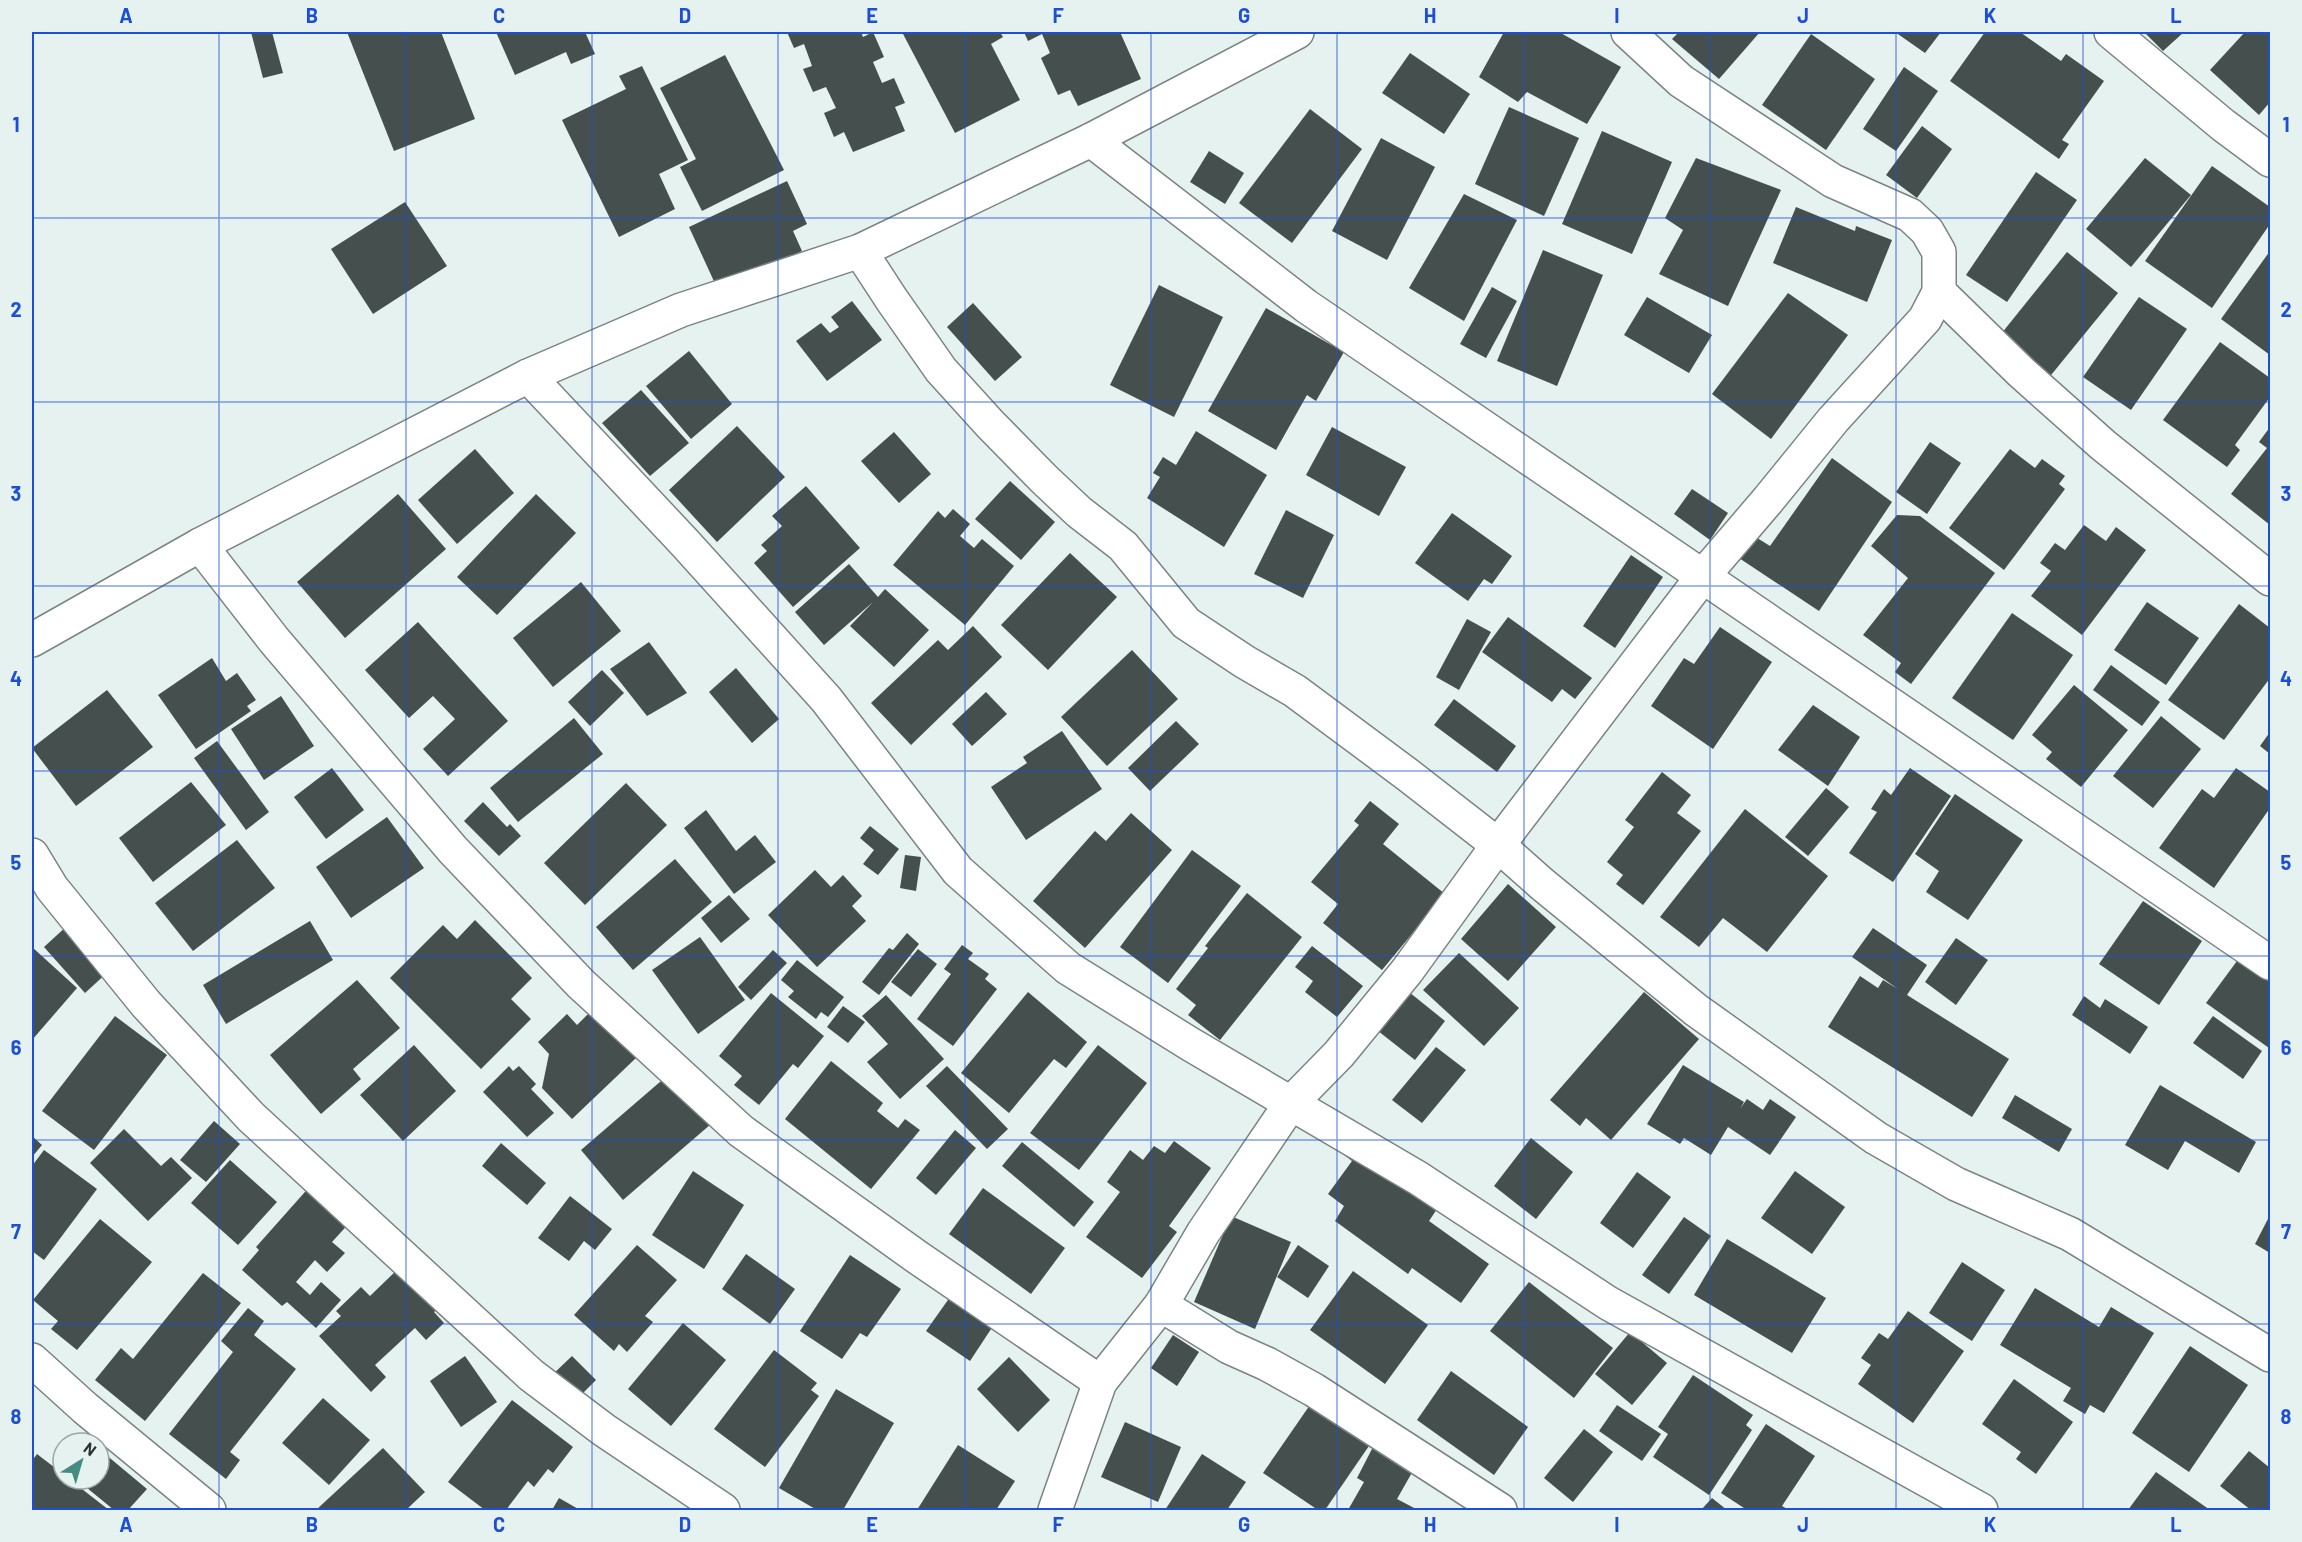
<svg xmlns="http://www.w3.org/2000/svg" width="2302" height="1542" font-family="Barlow,sans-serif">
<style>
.building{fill:#454f4d}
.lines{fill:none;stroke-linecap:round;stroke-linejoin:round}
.street-casing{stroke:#7a8583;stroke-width:36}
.street{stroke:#fff;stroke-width:33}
.grid{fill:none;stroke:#1d4ed8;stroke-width:1.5;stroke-opacity:0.55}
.neatline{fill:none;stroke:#1d4ed8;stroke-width:2}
.grid-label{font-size:20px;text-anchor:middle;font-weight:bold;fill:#1d4ed8}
</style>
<rect width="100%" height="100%" fill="#e5f2ef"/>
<!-- building -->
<g class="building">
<polygon points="251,32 272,32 283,73 263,78"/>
<polygon points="347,32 441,32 475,119 394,151"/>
<polygon points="496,32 585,32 595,54 571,64 566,52 515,75"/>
<polygon points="787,32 861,32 863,37 873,32 884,57 873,62 882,83 894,78 905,103 895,107 905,131 853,152 844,132 834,137 824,113 836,108 826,87 813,92 803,69 812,66 804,44 794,48"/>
<polygon points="902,32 1000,32 1003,37 991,44 1020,100 955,133"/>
<polygon points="1024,32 1120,32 1141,79 1078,106 1070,90 1058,95 1041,58 1050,53 1042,34 1028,41"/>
<polygon points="1504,32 1559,32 1621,67 1587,124 1527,92 1518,102 1479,77"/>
<polygon points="1679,32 1760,32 1719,79 1672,39"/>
<polygon points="1895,32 1941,32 1925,53"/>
<polygon points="1985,32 2020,32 2061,61 2066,54 2104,81 2062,140 2069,144 2059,159 1950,81"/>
<polygon points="2144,32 2184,32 2163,51"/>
<polygon points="2245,32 2270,32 2270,102 2259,115 2210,70"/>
<polygon points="1811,34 1875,79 1826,150 1762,105"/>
<polygon points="1410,53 1470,94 1444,134 1382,93"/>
<polygon points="725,55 784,170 702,211 680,167 696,159 660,88"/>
<polygon points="642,66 688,160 659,174 675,209 619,237 562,120 626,89 619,76"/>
<polygon points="1904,67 1938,91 1896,151 1863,129"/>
<polygon points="1509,107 1579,138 1544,216 1475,184"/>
<polygon points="1310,109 1362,149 1292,243 1239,203"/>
<polygon points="1922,126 1952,149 1917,198 1886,175"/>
<polygon points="1602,131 1672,162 1632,254 1562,224"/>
<polygon points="1381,138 1435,167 1387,260 1332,231"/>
<polygon points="1209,151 1244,173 1225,204 1190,182"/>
<polygon points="1696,158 1781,190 1728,306 1659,274 1683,230 1665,218"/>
<polygon points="2145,158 2191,195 2131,267 2086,229"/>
<polygon points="2212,166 2270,207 2270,224 2212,308 2145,261"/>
<polygon points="2036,172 2077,200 2007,302 1966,275"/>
<polygon points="787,181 807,224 793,231 802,251 718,290 689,227"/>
<polygon points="1464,194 1517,220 1464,321 1409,288"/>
<polygon points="405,202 447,266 373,314 331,249"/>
<polygon points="1796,207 1855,231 1856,226 1892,240 1867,302 1773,263"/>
<polygon points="1543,250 1603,275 1557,386 1497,361"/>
<polygon points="2270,251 2270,355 2221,319"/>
<polygon points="2067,252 2118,293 2047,380 1997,339"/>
<polygon points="1159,285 1223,317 1174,417 1110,385"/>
<polygon points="1492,287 1517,301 1486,358 1460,344"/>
<polygon points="1788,293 1848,335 1771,439 1712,394"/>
<polygon points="1647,297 1712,335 1689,373 1624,335"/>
<polygon points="2139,297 2187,329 2131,410 2083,377"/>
<polygon points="852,301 882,340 827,381 796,341 821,323 830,333 839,327 831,317"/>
<polygon points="973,303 1022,357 995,381 947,327"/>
<polygon points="1266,308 1344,352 1316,401 1307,395 1276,450 1208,411"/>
<polygon points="2220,342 2270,378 2270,397 2235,445 2240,450 2227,467 2163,420"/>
<polygon points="689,351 732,404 691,439 646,386"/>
<polygon points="641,390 689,443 650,476 602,423"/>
<polygon points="737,426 785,477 717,542 669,490"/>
<polygon points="1332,427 1406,467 1379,516 1306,475"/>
<polygon points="2270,427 2270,525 2231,494 2267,448 2259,442"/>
<polygon points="1196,431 1267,475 1224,547 1147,498 1160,477 1153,473 1163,457 1176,465"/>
<polygon points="894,432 931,474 899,503 861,461"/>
<polygon points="1930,442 1961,463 1927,514 1896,492"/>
<polygon points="475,449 514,493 457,544 418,500"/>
<polygon points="2010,449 2035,468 2042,459 2065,476 2059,484 2065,489 2004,570 1949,528"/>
<polygon points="1832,458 1892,502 1819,611 1739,558 1754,536 1770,546"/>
<polygon points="1010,481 1055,522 1021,560 975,519"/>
<polygon points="806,486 860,548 793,607 754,563 767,551 761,545 782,526 772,516"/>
<polygon points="1692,489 1728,513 1710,540 1674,514"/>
<polygon points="398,494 446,549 345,638 297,582"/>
<polygon points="536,494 576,533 497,615 457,577"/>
<polygon points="953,509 970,524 960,536 974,548 982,539 1014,566 965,625 893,565 938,511 945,518"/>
<polygon points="1286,510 1334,535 1303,598 1254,574"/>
<polygon points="1452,513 1512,556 1492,584 1484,579 1468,601 1415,563"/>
<polygon points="1897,515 1920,516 1995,573 1911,684 1895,672 1901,663 1863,635 1908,578 1871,546"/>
<polygon points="2084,525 2106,541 2116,527 2146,550 2082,635 2031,596 2051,571 2040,563 2055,543 2065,550"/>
<polygon points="1070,553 1117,597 1048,670 1001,625"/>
<polygon points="1631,555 1663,577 1615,648 1583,626"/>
<polygon points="849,564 878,597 885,589 929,630 894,667 850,626 873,602 824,645 795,612"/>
<polygon points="581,582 621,631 553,687 513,638"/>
<polygon points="2147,602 2199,638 2166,685 2114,650"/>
<polygon points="2239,604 2270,628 2270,678 2224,740 2168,700"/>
<polygon points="2012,613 2073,655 2013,740 1952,698"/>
<polygon points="1508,617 1592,678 1575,699 1562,689 1552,702 1482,652"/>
<polygon points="1467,619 1491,632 1459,690 1436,677"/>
<polygon points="418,622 508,721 448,776 423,749 455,719 433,696 409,718 365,670"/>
<polygon points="973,626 1002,657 911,745 871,703 938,640 948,650"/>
<polygon points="1720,627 1772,662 1713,749 1651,706 1684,658 1694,664"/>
<polygon points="649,642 687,693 647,716 610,669"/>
<polygon points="1132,650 1178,699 1107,766 1061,717"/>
<polygon points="212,658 226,681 237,673 256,700 247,706 251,711 196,749 158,695"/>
<polygon points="2111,665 2160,702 2142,726 2093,690"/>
<polygon points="736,668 779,719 752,743 709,692"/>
<polygon points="602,670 624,693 590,726 568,702"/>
<polygon points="2074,685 2128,730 2081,787 2046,759 2052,752 2032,735"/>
<polygon points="107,690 153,747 76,806 32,748"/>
<polygon points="986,692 1007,714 972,746 952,724"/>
<polygon points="281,696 314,746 264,780 231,729"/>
<polygon points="1454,699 1516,746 1497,772 1434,725"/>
<polygon points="1813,705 1860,737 1828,786 1778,750"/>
<polygon points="2161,716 2201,749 2153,808 2113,776"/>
<polygon points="574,718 603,754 518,822 490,788"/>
<polygon points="1176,721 1199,744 1150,791 1128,768"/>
<polygon points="1062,731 1102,789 1026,840 991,787 1027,763 1023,757"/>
<polygon points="2270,732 2270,754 2260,746"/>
<polygon points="217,741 269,812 246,830 194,758"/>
<polygon points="332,768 364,810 326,839 294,797"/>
<polygon points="1910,768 1951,796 1893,882 1849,853 1877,812 1871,809 1884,789 1891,795"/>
<polygon points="2236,768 2270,792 2270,808 2214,888 2159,848 2202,789 2214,798"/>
<polygon points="1662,772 1691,795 1677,813 1701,831 1643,905 1616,884 1623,875 1607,862 1634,827 1625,820"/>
<polygon points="191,782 226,825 153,882 119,838"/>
<polygon points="626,783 667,825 585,905 544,863"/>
<polygon points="1826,788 1849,807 1808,856 1785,837"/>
<polygon points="1955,794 2023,840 1968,920 1926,892 1939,871 1915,854"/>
<polygon points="1370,801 1399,824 1383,844 1445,894 1382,970 1323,923 1338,904 1311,882 1359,825 1354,821"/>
<polygon points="483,802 507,827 510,824 521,836 499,856 464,821"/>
<polygon points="1745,809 1828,876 1767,952 1723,918 1699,947 1660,917"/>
<polygon points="706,810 736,851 755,835 776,862 734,894 684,828"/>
<polygon points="1131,813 1172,850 1085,948 1033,901 1095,831 1106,841"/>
<polygon points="387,817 424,868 351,918 316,867"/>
<polygon points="870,826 899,849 878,875 863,864 874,850 860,838"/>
<polygon points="237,840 275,888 193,951 155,903"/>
<polygon points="1192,850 1241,886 1168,983 1120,947"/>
<polygon points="905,855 921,857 916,891 900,888"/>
<polygon points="675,859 712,902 633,970 596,927"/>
<polygon points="815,870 831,887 843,875 862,896 852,906 866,921 817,967 768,915"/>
<polygon points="1508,884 1556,927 1508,981 1461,939"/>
<polygon points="1247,893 1302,937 1220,1040 1188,1015 1196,1005 1176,989 1208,948 1205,946"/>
<polygon points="729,895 750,919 721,943 701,918"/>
<polygon points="2143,901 2202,941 2159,1005 2099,964"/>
<polygon points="475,920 532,978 511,999 531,1019 481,1069 390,978 443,925 457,939"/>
<polygon points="310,921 333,960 226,1024 203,985"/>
<polygon points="68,925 109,971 85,993 44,947"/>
<polygon points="1873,928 1927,965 1907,995 2009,1059 1972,1117 1828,1027 1860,976 1878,988 1883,980 1898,989 1852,957"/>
<polygon points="907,933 919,944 879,995 862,982 889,948 893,950"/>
<polygon points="700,937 745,1000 698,1034 652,970"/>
<polygon points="1956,938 1988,960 1956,1005 1925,982"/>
<polygon points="962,945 973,953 968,959 989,974 985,979 997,989 953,1046 917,1019 951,974 944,969"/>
<polygon points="1312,946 1363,986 1337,1017 1305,992 1313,981 1295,967"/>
<polygon points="32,947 77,988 32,1040"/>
<polygon points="918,949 937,964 911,997 891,982"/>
<polygon points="773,950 787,963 751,1000 738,987"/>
<polygon points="1459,953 1519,1008 1484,1046 1423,990"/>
<polygon points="797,960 844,997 828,1017 821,1012 816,1019 788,997 794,991 781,980"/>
<polygon points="2237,961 2270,982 2269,1048 2206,1003"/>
<polygon points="357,980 400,1028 353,1069 361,1079 321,1114 270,1055"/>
<polygon points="1404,988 1445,1021 1415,1060 1373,1027"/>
<polygon points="1028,992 1087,1042 1066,1068 1054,1059 1009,1113 961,1073"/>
<polygon points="1644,992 1699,1039 1611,1140 1586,1118 1580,1126 1550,1100"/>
<polygon points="771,993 824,1036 798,1068 793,1064 759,1105 734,1085 742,1076 719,1056"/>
<polygon points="886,995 944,1059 900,1099 867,1062 888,1044 862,1016"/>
<polygon points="2084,996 2100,1008 2105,999 2148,1027 2130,1054 2072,1015"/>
<polygon points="843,1006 865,1022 848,1043 827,1027"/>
<polygon points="591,1011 636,1058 572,1119 542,1088 549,1054 538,1042 567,1014 577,1025"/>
<polygon points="115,1016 167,1055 94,1150 42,1111"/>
<polygon points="2213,1016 2262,1051 2243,1079 2193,1043"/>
<polygon points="414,1045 456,1091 403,1141 360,1095"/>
<polygon points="1098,1045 1147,1083 1079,1170 1030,1133"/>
<polygon points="1436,1047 1466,1070 1422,1123 1392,1100"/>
<polygon points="831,1061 883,1103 877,1111 898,1128 905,1119 920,1130 871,1189 785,1119"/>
<polygon points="1683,1065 1744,1102 1740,1109 1747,1099 1763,1110 1770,1099 1796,1117 1770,1155 1728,1127 1711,1155 1684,1138 1680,1144 1647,1124"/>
<polygon points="509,1066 513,1071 519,1066 536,1084 531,1089 554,1113 527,1137 483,1092"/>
<polygon points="947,1066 1008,1129 987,1149 926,1086"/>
<polygon points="668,1075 711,1124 623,1200 581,1150"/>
<polygon points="2160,1085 2256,1142 2239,1173 2185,1141 2168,1170 2125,1145"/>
<polygon points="2015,1095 2072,1129 2059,1152 2002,1118"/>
<polygon points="214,1121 240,1144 206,1182 180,1160"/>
<polygon points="124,1129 161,1166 171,1157 192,1178 148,1221 90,1163"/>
<polygon points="955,1130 976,1148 936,1195 916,1178"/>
<polygon points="32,1136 42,1145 32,1157"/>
<polygon points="1531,1138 1573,1172 1536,1219 1494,1186"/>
<polygon points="1174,1141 1211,1168 1169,1226 1177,1232 1142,1278 1086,1237 1120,1192 1107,1182 1130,1150 1143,1160 1154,1146 1165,1153"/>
<polygon points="1022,1142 1094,1202 1074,1227 1002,1166"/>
<polygon points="501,1143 546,1183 527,1205 482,1166"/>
<polygon points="1348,1148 1439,1206 1429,1221 1489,1264 1461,1303 1412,1268 1408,1274 1335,1221 1344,1206 1328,1194 1352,1161 1343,1154"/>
<polygon points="44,1150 97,1189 44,1260 32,1251 32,1166"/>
<polygon points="230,1160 277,1202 238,1245 191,1203"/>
<polygon points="693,1171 744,1205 704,1269 652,1235"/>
<polygon points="1795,1171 1845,1207 1812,1254 1761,1218"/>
<polygon points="1637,1172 1671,1197 1633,1248 1600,1223"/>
<polygon points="312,1184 352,1220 332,1242 345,1253 327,1272 315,1260 296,1282 310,1295 321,1282 341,1300 316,1328 287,1302 282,1306 242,1270 259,1250 256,1247"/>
<polygon points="983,1188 1065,1248 1031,1294 949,1234"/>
<polygon points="570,1196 612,1229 595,1250 584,1241 569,1261 538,1238"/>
<polygon points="2270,1215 2270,1253 2255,1244"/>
<polygon points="1231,1216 1291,1242 1255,1329 1194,1302"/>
<polygon points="1684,1217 1711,1236 1669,1294 1642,1275"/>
<polygon points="100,1219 152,1262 77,1350 51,1329 58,1321 33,1300"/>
<polygon points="1727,1239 1826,1298 1792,1353 1694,1295"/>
<polygon points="637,1245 677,1280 645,1316 653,1322 627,1352 619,1344 614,1351 574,1315"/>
<polygon points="1298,1245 1329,1266 1308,1298 1277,1277"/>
<polygon points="746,1254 795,1289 770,1324 722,1289"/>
<polygon points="850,1255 901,1289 867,1337 860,1333 842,1359 800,1331"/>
<polygon points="1962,1262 2005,1290 1972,1341 1929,1313"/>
<polygon points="399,1268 442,1305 434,1312 444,1323 426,1340 415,1328 375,1365 386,1377 371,1392 319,1336 341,1316 336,1311 361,1287 370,1296"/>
<polygon points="1353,1271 1428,1325 1385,1384 1310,1330"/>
<polygon points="203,1273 241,1303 145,1421 95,1380 121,1348 133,1359"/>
<polygon points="1529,1282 1613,1348 1574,1398 1490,1331"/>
<polygon points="2035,1288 2099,1327 2111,1307 2154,1333 2104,1413 2090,1405 2085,1414 2063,1401 2071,1388 2000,1345"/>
<polygon points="955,1290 997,1320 970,1361 926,1331"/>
<polygon points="248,1308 264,1321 254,1335 296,1369 230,1452 240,1460 226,1479 169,1434 233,1352 221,1341"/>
<polygon points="1908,1311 1964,1351 1913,1423 1858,1384 1871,1365 1861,1358 1879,1333 1888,1339"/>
<polygon points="683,1323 726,1360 671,1426 628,1389"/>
<polygon points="1630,1332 1667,1363 1632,1405 1595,1374"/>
<polygon points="1173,1335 1199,1352 1177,1386 1151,1368"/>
<polygon points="2190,1346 2248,1385 2189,1472 2132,1433"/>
<polygon points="774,1350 817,1383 811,1390 819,1396 765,1467 714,1429"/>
<polygon points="465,1356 497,1402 461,1427 430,1381"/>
<polygon points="572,1356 596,1380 573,1403 549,1378"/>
<polygon points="1009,1357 1050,1400 1018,1432 977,1389"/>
<polygon points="1451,1371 1528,1427 1494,1475 1417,1420"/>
<polygon points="1693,1375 1753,1415 1746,1425 1752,1430 1709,1495 1653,1457 1668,1434 1658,1427"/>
<polygon points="2014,1379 2073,1422 2036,1474 2016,1459 2021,1452 1982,1424"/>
<polygon points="836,1389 894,1423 843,1510 817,1510 779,1488"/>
<polygon points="323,1398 370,1440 329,1485 282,1443"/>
<polygon points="512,1400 573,1447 553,1473 548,1469 534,1487 528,1481 506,1510 485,1510 448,1482"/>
<polygon points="1312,1402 1371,1443 1325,1510 1318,1510 1263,1473"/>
<polygon points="1617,1405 1661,1434 1642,1461 1599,1431"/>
<polygon points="1125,1422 1181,1447 1158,1502 1101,1477"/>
<polygon points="1766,1424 1815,1456 1782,1506 1789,1510 1747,1510 1721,1493"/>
<polygon points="1584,1429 1613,1452 1573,1502 1544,1478"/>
<polygon points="958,1445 1015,1481 996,1510 917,1510"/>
<polygon points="1373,1447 1414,1469 1397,1499 1418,1510 1348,1510 1364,1482 1357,1478"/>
<polygon points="383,1448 425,1492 406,1510 316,1510"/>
<polygon points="99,1449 147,1489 128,1510 114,1510 76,1479 99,1479"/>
<polygon points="2249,1451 2270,1468 2270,1510 2251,1510 2220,1486"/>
<polygon points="37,1454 63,1474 63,1479 69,1479 109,1510 32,1510 32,1461"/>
<polygon points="1202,1454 1246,1482 1227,1510 1165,1510"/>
<polygon points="2156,1472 2210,1510 2128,1510"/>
<polygon points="559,1498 580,1510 552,1510"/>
<polygon points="1712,1498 1727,1510 1701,1510"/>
</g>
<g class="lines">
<!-- street casing -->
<g class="street-casing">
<g id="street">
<polyline points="2111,32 2223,125 2270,160"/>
<polyline points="1091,140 1306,306 2270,963"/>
<polyline points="860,251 892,300 941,370 990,424 1044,479 1079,512 1123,546 1186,623 1245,662 1295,691 1408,775 1498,845 1542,884 1696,1010 1876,1138 1956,1184 2070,1234 2270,1355"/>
<polyline points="1939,292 2021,372 2103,445 2270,579"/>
<polyline points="528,376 685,543 826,699 958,871 1068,968 1190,1044 1418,1178 1608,1303 1981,1510"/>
<polyline points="200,545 274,640 453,850 581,984 741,1131 917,1257 1100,1382"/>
<polyline points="32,640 200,545 528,376 681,310 860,251 1091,140 1297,32"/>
<polyline points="32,855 52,888 146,1004 251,1117 531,1375 604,1430 723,1510"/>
<polyline points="1161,1305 1229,1347 1267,1364 1314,1390 1500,1510"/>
<polyline points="32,1360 85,1408 209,1510"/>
<polyline points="1055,1510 1100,1382 1161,1305 1203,1233 1291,1103 1339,1054 1407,971 1498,845 1703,576 1768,500 1833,420 1925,319 1939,292 1939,252 1927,231 1910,215 1833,181 1681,81 1628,32"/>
</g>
</g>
<!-- street -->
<use href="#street" class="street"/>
</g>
<!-- grid -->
<path class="grid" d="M 219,32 L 219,1510M 406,32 L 406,1510M 592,32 L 592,1510M 778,32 L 778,1510M 965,32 L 965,1510M 1151,32 L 1151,1510M 1337,32 L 1337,1510M 1524,32 L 1524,1510M 1710,32 L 1710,1510M 1896,32 L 1896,1510M 2083,32 L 2083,1510M 32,218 L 2270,218M 32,402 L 2270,402M 32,586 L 2270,586M 32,771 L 2270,771M 32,956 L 2270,956M 32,1140 L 2270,1140M 32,1324 L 2270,1324"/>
<!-- border -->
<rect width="2302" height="1542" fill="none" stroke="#e5f2ef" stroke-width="66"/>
<!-- north arrow -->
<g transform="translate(81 1461) rotate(37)"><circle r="28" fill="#e5f2ef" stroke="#9ca6a4" stroke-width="1.5"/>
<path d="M0-4.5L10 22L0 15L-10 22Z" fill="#468b82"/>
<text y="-9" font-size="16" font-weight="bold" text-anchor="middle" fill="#2f3433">N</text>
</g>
<rect x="33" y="33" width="2236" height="1476" class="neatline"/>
<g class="grid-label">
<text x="126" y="23">A</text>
<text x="312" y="23">B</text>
<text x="499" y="23">C</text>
<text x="685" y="23">D</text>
<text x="872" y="23">E</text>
<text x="1058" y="23">F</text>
<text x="1244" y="23">G</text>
<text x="1430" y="23">H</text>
<text x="1617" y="23">I</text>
<text x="1803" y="23">J</text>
<text x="1990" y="23">K</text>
<text x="2176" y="23">L</text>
<text x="16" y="132">1</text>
<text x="2286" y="132">1</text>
<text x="16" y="317">2</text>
<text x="2286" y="317">2</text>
<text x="16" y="501">3</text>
<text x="2286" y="501">3</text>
<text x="16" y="686">4</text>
<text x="2286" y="686">4</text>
<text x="16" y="870">5</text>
<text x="2286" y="870">5</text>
<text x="16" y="1055">6</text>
<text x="2286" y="1055">6</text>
<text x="16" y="1239">7</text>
<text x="2286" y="1239">7</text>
<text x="16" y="1424">8</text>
<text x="2286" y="1424">8</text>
<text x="126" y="1532">A</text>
<text x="312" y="1532">B</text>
<text x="499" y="1532">C</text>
<text x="685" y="1532">D</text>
<text x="872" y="1532">E</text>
<text x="1058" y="1532">F</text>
<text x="1244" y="1532">G</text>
<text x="1430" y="1532">H</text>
<text x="1617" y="1532">I</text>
<text x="1803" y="1532">J</text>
<text x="1990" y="1532">K</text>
<text x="2176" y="1532">L</text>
</g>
</svg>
